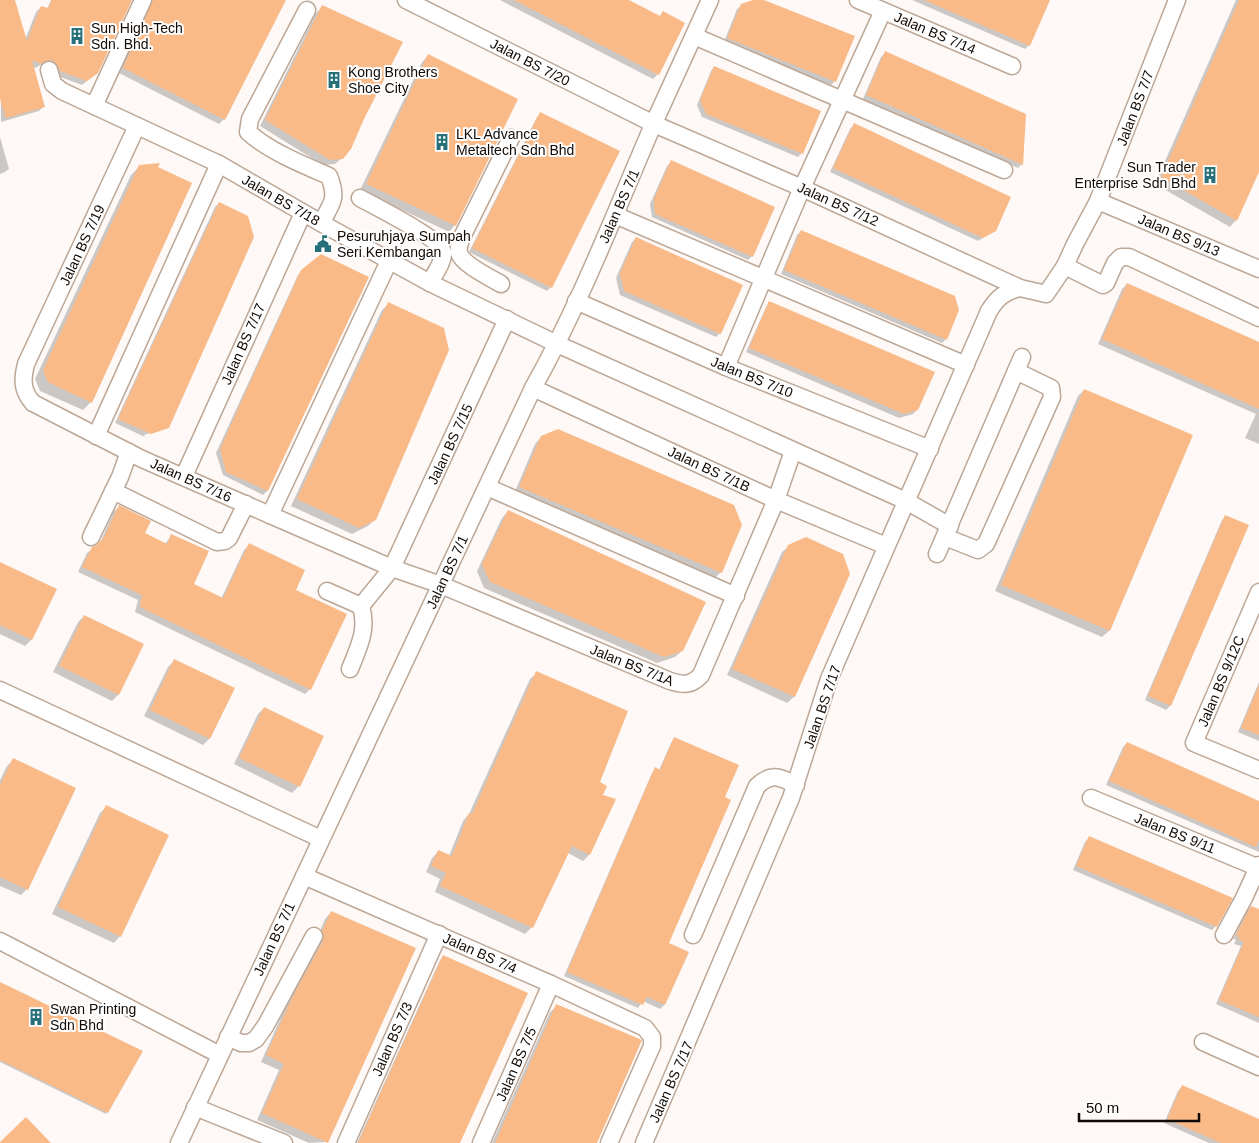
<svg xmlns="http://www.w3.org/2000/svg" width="1259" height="1143" font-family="Helvetica,sans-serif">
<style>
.shadow{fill:#0003}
.building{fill:#f9ba88}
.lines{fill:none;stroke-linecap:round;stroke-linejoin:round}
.minor-casing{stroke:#bca797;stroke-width:19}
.minor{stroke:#fff;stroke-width:16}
.labels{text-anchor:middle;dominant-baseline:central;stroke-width:4;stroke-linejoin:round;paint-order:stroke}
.poi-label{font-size:14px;fill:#110a05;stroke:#fff;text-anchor:start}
.street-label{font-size:14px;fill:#110a05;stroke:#fff}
</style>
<rect width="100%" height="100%" fill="#fef9f6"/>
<!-- shadow -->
<g class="shadow">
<polygon points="0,0 13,0 25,40 36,12 41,7 47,9 51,0 131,0 92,77 82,85 55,75 47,65 40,65 36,68 33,67 44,106 39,111 1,122"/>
<polygon points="147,0 285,0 224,119 219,124 119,73 148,10 149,4"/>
<polygon points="500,0 626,0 659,17 684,23 658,74 653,79"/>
<polygon points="757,0 761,0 835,81 831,85 724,42 737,9 742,5"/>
<polygon points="912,0 1042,0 1029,45 1025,49"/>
<polygon points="1236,0 1254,0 1259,3 1259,168 1236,220 1230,227 1155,184"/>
<polygon points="323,6 342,158 335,164 323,165 260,126 316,13"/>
<polygon points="885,53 1022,164 1018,168 863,99 881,57"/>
<polygon points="429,55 455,225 449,232 360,190 422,62"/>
<polygon points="714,67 802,153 798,157 702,117 697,105 711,71"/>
<polygon points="541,113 551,287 547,291 469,252 537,117"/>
<polygon points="854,125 994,231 978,241 830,172 850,129"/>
<polygon points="0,137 9,169 5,172 0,174"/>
<polygon points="671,162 752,256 748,260 652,217 650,204 667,166"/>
<polygon points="140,166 91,402 83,410 40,391 35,379 131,175"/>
<polygon points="219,203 167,427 144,435 145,437 115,423 215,207"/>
<polygon points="801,231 946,339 942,343 781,274 797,235"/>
<polygon points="636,238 720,333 716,337 620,295 616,278 632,242"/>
<polygon points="302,271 367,278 267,491 263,495 223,475 216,453 298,275"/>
<polygon points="1127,284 1259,343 1259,444 1245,438 1256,414 1098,344 1122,289"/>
<polygon points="770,303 917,410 913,414 899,418 746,352 766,307"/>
<polygon points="389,304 375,519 368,526 352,534 291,506 382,310"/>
<polygon points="1084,390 1192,436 1109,631 1102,637 995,591 1078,396"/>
<polygon points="541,437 721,572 715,578 514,494 535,444"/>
<polygon points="119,507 143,534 165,544 171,536 192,585 221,599 244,550 249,545 294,591 310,689 305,694 135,612 138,600 78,572 87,553 100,543 114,511"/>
<polygon points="508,511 682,651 675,657 657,663 484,588 477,571 502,518"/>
<polygon points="1226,516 1170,706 1166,710 1145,700 1222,520"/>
<polygon points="789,546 849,574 794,697 787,703 727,675 782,552"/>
<polygon points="0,563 55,590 31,640 25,646 0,634"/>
<polygon points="84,616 142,645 118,695 112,701 53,672 78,622"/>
<polygon points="175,660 233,689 209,739 203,745 144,716 168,667"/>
<polygon points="537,673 598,783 602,796 614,799 589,855 583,861 568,853 532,927 525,934 435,892 440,879 426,872 432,858 438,852 449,856 463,821 469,814 530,679"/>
<polygon points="1259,682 1259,741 1238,732"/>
<polygon points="264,708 323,737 298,787 292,793 234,764 258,714"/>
<polygon points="675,739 723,798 667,944 687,952 664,1005 660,1009 643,1001 638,1008 564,976 652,773 656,769 659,770 671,743"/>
<polygon points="1127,743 1259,802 1259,852 1106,785 1123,747"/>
<polygon points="13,760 27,889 21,895 0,886 0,780 7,766"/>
<polygon points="106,807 120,936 114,943 52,914 100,813"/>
<polygon points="1089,838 1216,926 1212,930 1073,870 1085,842"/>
<polygon points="1251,907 1259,911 1259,1023 1216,1004 1241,946 1234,944 1236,940 1233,939 1247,911"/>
<polygon points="331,912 327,1142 309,1143 257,1120 279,1070 261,1062 287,1004 317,948 318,942 317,938 325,919"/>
<polygon points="444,956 459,1143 357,1143 440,960"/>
<polygon points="0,983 107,1112 106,1114 0,1062"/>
<polygon points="557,1006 595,1143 492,1143 550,1012"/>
<polygon points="1182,1087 1259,1121 1259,1143 1209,1143 1164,1123 1178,1091"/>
</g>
<!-- building -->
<g class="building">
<polygon points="0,0 15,0 27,41 41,6 48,8 52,0 132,0 98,73 87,81 60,71 56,63 52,60 46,61 41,64 32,60 45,107 6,118 0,99"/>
<polygon points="153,0 286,0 225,120 123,68"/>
<polygon points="514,0 629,0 660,16 663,11 685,23 659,75"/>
<polygon points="753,0 764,0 855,36 836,82 727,38 741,4"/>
<polygon points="924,0 1050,0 1030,46"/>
<polygon points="1239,0 1259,0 1259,172 1237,221 1161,177"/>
<polygon points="322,5 403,42 364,119 351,149 343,159 330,160 265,120"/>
<polygon points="885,51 1026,114 1023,165 866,95"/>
<polygon points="428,54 518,99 456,226 366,184"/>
<polygon points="714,66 821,111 803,154 706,114 700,100"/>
<polygon points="540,112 620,151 552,288 472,248"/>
<polygon points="854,123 1011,197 996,231 983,238 833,168"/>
<polygon points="671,160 775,207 753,257 655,214 654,199"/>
<polygon points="160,163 158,167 192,183 92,403 48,382 43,370 139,165"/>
<polygon points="219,202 248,216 254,237 169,428 151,434 118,419"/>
<polygon points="801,230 955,296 959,310 947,340 784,270"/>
<polygon points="636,237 743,285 721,334 624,291 620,273"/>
<polygon points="321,254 369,277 268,491 226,472 220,449 301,270"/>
<polygon points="1127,283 1259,342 1259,409 1102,339"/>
<polygon points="769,301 935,372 918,410 904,414 749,348"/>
<polygon points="388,302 444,328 449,350 376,520 359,528 297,499"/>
<polygon points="1084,389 1193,435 1110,631 1001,585"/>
<polygon points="558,429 734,505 742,525 722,573 519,487 541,436"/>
<polygon points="119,505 151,521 145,533 167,544 171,534 209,551 194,584 223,598 249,543 305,570 296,590 347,614 311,690 140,607 142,595 82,567 92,547 97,545 101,540 102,541"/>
<polygon points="508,510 706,602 683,651 664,657 490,582 482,564"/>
<polygon points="1225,515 1249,525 1171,706 1148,696"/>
<polygon points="806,537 843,554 850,574 795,697 732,669 788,545"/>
<polygon points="0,562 57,589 32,640 0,625"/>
<polygon points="84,615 144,644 119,695 59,666"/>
<polygon points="174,659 235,688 210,739 150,710"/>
<polygon points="536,671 628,711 600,782 607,786 603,795 616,799 590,855 572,846 533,928 440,886 446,873 431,866 438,850 452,856 469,813 472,814"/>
<polygon points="1259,685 1259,735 1241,728"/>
<polygon points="264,707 324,736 300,787 239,758"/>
<polygon points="674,737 739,765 725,797 731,800 669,943 689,952 665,1005 647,997 643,1005 567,972 655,767 660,770"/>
<polygon points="1127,742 1259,801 1259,840 1256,847 1109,781"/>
<polygon points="13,758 76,788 28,890 0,877 0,785"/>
<polygon points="106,805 169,835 121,937 58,907"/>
<polygon points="1089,836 1233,898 1217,927 1076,866"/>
<polygon points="1251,906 1259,909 1259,1017 1219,1000 1244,942 1238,939 1239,936 1236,935"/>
<polygon points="331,911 416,948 328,1143 262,1113 284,1064 266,1055 293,996 323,941 324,935 322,931"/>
<polygon points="443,955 528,993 460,1143 358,1143"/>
<polygon points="0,982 143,1051 108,1113 0,1060"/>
<polygon points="556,1004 642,1040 608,1118 597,1143 495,1143"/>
<polygon points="1182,1085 1259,1119 1259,1143 1221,1143 1167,1119"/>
<polygon points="26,1117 51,1143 0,1143 0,1142"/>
</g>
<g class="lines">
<!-- minor casing -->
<g class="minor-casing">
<g id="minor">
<polyline points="406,0 654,124 802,188 1020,288 1046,294 1065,266 1075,244 1098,201 1177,0"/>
<polyline points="858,0 1012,66"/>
<path d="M 307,10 L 250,119 L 248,132 C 269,151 303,165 329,176 C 338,199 332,203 321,223"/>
<polyline points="694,36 1004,170"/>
<polyline points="49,70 53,84 62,91 219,164 321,223 430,283 557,344 906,501 950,526"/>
<polyline points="94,106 143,0"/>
<path d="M 137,126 L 26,364 C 22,380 22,391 33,403 L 142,459 L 270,515 L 392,568 L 441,585 L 670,681 C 683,685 691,686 701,675 L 776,500 L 793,451"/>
<path d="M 360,198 C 374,206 441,239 443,252 C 444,262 434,274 430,283"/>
<polyline points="1098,201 1259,269"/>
<polyline points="615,215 966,365"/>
<polyline points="1065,266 1103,285 1106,283 1115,263 1121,257 1129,257 1259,318"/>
<path d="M 501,284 C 491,278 463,265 459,253 C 458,248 460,242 462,237 L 511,138"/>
<polyline points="576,301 726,367 930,449"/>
<polyline points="726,367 802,188 883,11"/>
<polyline points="533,388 776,500 886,546"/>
<polyline points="96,436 219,164"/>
<polyline points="184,476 303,213"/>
<polyline points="487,487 736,596"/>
<polyline points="113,491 217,542 225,541 229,538 246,504"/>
<polyline points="270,515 389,261"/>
<polyline points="91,537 120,477 129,452"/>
<polyline points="945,537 978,550 986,544 1052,397 1051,388 1016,371"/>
<polyline points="937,554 1022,357"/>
<polyline points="327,591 361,606"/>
<polyline points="1259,592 1194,743 1259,770"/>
<path d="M 350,669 C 359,646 368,630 361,606 L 392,568 L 507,319"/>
<polyline points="0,690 321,839"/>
<polyline points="1091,798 1259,868"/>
<polyline points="304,876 551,984 645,1028 652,1037 652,1046 609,1143"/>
<path d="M 693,935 L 757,786 C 772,772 780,777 796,785"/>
<polyline points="1224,935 1244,898 1259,865"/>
<polyline points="0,941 220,1055"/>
<polyline points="228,1037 241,1043 249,1043 256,1039 266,1025 314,936"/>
<polyline points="1203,1042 1259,1067"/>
<polyline points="195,1107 284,1143"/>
<path d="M 179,1143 L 533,388 C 580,304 615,213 653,125 C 672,83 691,42 710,0"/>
<polyline points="346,1143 439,934"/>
<polyline points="481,1143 551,984"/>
<path d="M 644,1143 L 791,798 L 829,679 L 989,311 C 997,298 1005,291 1020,288"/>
</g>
</g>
<!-- minor -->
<use href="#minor" class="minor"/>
</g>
<!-- icons -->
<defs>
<g id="building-bare" transform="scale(1.35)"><path d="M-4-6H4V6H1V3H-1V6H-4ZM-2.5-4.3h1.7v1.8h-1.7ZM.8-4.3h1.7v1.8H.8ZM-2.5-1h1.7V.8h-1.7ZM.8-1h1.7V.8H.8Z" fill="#27707a" stroke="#fff" stroke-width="2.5" paint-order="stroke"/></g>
<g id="civic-bare" transform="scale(1.35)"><path d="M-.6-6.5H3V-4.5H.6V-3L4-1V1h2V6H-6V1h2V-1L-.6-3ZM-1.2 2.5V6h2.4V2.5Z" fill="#27707a" stroke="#fff" stroke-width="2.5" paint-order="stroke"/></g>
</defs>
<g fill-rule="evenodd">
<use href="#building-bare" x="77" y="36"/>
<use href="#building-bare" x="334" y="80"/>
<use href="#building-bare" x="442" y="142"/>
<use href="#building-bare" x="1210" y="175"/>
<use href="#civic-bare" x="323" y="244"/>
<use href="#building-bare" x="36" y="1017"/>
</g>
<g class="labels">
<!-- poi labels -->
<g class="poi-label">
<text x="91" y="28">Sun High-Tech<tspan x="91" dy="16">Sdn. Bhd.</tspan></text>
<text x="348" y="72">Kong Brothers<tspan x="348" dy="16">Shoe City</tspan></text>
<text x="456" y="134">LKL Advance<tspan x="456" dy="16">Metaltech Sdn Bhd</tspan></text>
<text x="1196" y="167" text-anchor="end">Sun Trader<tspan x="1196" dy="16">Enterprise Sdn Bhd</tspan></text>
<text x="337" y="236">Pesuruhjaya Sumpah<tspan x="337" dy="16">Seri Kembangan</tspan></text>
<text x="50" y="1009">Swan Printing<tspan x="50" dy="16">Sdn Bhd</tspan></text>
</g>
<!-- street labels -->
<g class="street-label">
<text transform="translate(935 33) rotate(23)">Jalan BS 7/14</text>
<text transform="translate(530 62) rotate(27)">Jalan BS 7/20</text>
<text transform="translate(1135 108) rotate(-69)">Jalan BS 7/7</text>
<text transform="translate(281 200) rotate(30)">Jalan BS 7/18</text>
<text transform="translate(838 204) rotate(24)">Jalan BS 7/12</text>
<text transform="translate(619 206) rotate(-66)">Jalan BS 7/1</text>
<text transform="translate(1179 235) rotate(23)">Jalan BS 9/13</text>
<text transform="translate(82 245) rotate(-65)">Jalan BS 7/19</text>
<text transform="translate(243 344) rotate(-66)">Jalan BS 7/17</text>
<text transform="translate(752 377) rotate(22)">Jalan BS 7/10</text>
<text transform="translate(450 444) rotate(-65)">Jalan BS 7/15</text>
<text transform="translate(709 469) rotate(25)">Jalan BS 7/1B</text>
<text transform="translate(191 480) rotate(24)">Jalan BS 7/16</text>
<text transform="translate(447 572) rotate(-65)">Jalan BS 7/1</text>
<text transform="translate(632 665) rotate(22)">Jalan BS 7/1A</text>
<text transform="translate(1221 681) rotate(-67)">Jalan BS 9/12C</text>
<text transform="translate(822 707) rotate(-71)">Jalan BS 7/17</text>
<text transform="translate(1175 833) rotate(22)">Jalan BS 9/11</text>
<text transform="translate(274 939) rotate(-65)">Jalan BS 7/1</text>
<text transform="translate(480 953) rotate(24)">Jalan BS 7/4</text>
<text transform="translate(392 1039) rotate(-66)">Jalan BS 7/3</text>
<text transform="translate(516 1064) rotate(-66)">Jalan BS 7/5</text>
<text transform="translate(671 1082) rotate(-66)">Jalan BS 7/17</text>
</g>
</g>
<!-- scale -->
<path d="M1079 1113v8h120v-8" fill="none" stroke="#110a05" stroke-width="2.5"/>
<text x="1086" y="1113" font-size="15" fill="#110a05" stroke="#ffffff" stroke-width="4" paint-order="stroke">50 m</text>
</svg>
